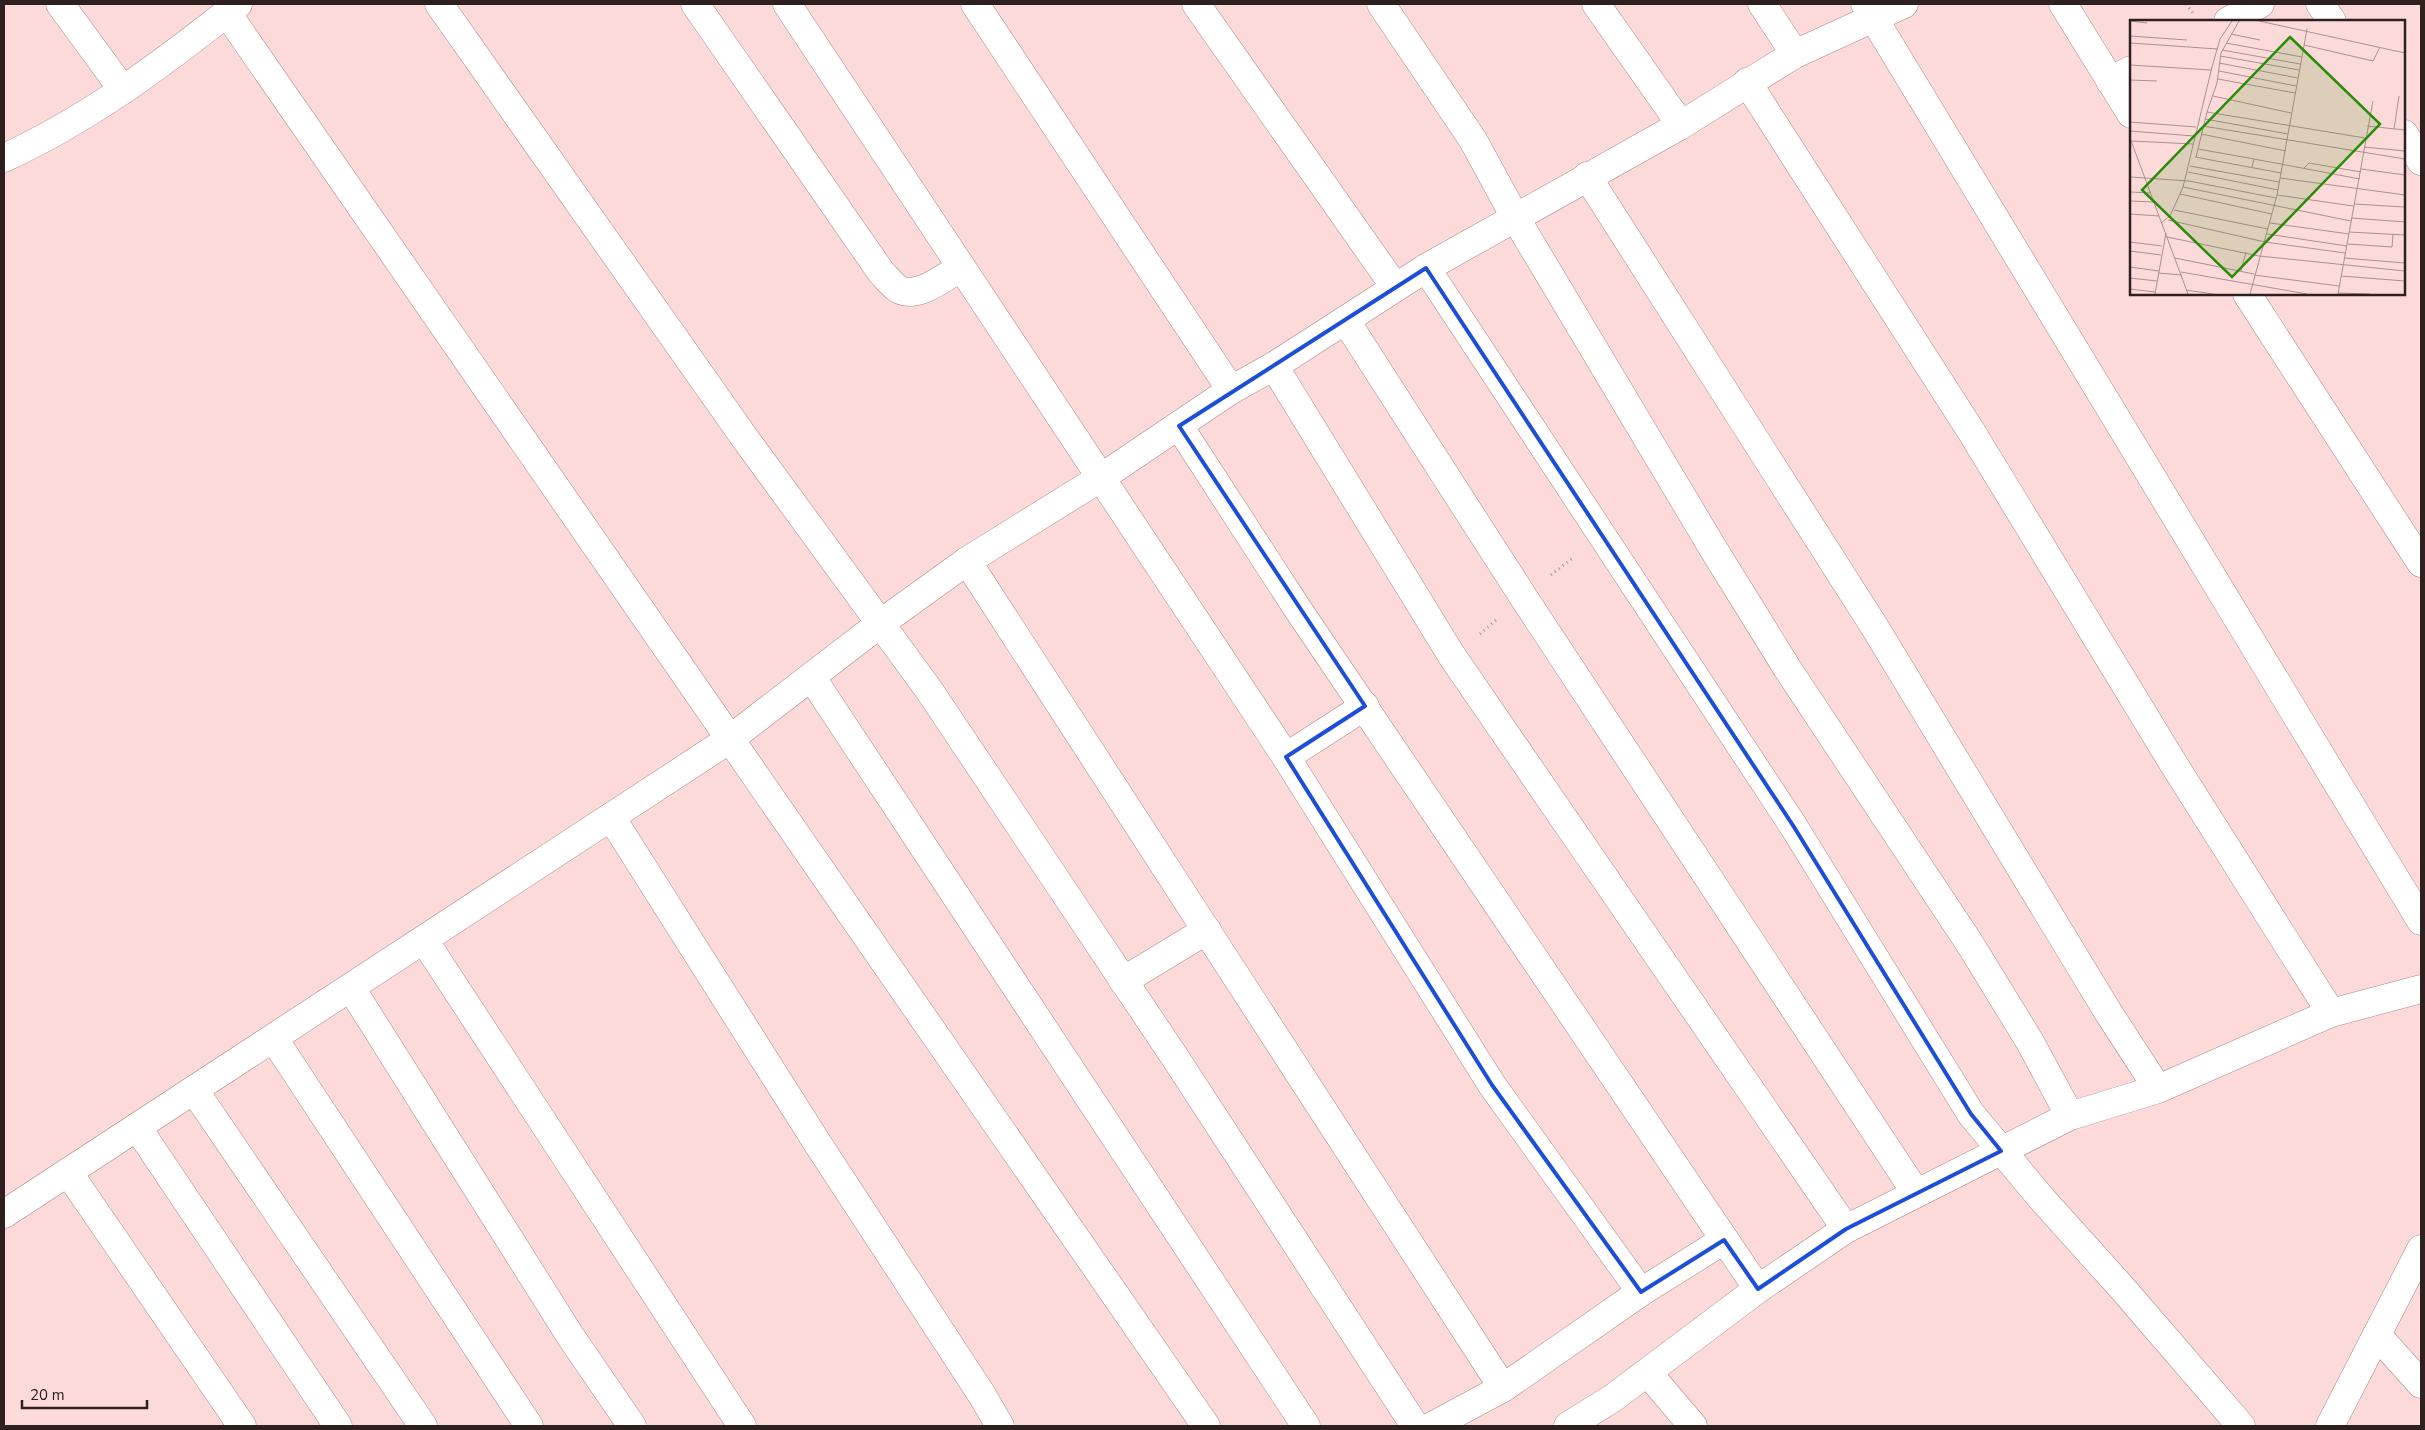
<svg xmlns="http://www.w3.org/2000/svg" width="2425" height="1430" font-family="'Nunito Sans',sans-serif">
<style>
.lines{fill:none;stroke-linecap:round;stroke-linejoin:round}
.street-casing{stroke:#af8787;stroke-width:29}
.secondary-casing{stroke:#af8787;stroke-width:29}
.path{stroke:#a88d8d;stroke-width:3;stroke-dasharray:1 4;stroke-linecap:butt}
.street{stroke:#fff;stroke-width:28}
.secondary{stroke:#fff;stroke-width:28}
.marked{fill:none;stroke:#1d4ed8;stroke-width:4;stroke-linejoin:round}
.inset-road{fill:none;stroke:#ab9090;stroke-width:1}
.view{fill:#278d07;fill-opacity:0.15;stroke:#278d07;stroke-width:2.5}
.inset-edge{fill:none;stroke:#2f2020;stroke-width:2.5}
</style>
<rect width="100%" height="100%" fill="#fddada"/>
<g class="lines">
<!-- street casing -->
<g class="street-casing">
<g id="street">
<polyline points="60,4 123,90"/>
<polyline points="439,4 744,437 929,690 1176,1059 1415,1426"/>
<path d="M 695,4 L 881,272 C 886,277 892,285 898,289 C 917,300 944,277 960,268"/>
<path d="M 787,4 C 952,256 1121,505 1286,757 L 1365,706"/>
<polyline points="975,4 1231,390"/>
<polyline points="1196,4 1395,287"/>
<polyline points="1381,4 1473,140 1515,217 1714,550 1787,668 1970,944 2030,1042 2070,1116"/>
<polyline points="1596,4 1681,125"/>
<polyline points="1762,4 1795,54"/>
<polyline points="1865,4 2421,921"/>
<polyline points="2063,4 2131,114"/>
<polyline points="2320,4 2332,21"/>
<polyline points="227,13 1206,1426"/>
<polyline points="2228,21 2260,4"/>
<polyline points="2110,81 2131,70"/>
<polyline points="1747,82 1971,431 2173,763 2331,1013"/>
<polyline points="2404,134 2421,161"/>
<path d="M 4,158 C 89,119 165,62 238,4"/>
<polyline points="1587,176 1874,626 2108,1012 2158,1089"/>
<polyline points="1426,268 1794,827 1971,1114 2042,1199 2123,1289 2241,1426"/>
<polyline points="2247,294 2421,563"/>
<polyline points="1346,321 1524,598 1916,1193"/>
<polyline points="1274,366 1452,656 1846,1229"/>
<polyline points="1179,426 1297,608 1758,1289"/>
<polyline points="967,561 1503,1388"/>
<polyline points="812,678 1306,1426"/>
<polyline points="1286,757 1492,1085 1641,1292"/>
<polyline points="611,817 816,1141 982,1395 1000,1426"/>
<polyline points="424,940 742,1426"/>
<polyline points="1123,981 1207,930"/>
<polyline points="351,988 571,1337 632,1426"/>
<polyline points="274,1039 529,1426"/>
<polyline points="194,1090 423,1426"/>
<polyline points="137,1127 338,1426"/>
<polyline points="68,1172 242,1426"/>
<polyline points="4,1214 730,739 881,623 967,561 1102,477 1231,390 1274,366 1426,268 1681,125 1795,54 1904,4"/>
<polyline points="2377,1335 2421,1384"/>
<polyline points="1648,1373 1693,1426"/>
<polyline points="1432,1426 1503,1388 1641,1292 1724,1240"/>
<polyline points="1568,1426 1613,1398 1758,1289 1846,1229 2070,1116 2158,1089 2331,1013 2421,989"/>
</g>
</g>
<!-- secondary casing -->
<g class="secondary-casing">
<polyline id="secondary" points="2330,1426 2421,1249"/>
</g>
<!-- path -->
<g class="path">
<polyline points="2186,4 2193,13"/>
<polyline points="1551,575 1574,557"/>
<polyline points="1480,634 1496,620"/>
</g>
<!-- street -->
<use href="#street" class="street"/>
<!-- secondary -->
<use href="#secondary" class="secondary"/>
</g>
<!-- marked area -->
<path class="marked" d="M 1426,268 L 1794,827 L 1971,1114 L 2001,1151 L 1846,1229 L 1758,1289 L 1724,1240 L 1641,1292 L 1492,1085 L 1286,757 L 1365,706 L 1179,426 Z"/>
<!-- overview -->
<g transform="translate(2130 20)">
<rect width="275" height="275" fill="#fddada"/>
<path class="inset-road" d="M 0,1 L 17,3M 129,1 L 275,33M 101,14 L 130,20M 0,16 L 57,20M 0,23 L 88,29M 96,23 L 172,37M 174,25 L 243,41 L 250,27M 92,30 L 170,44M 90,36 L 169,50M 89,43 L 168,58M 0,45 L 81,50M 89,51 L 166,66M 88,59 L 165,73M 0,60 L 27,61M 83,76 L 161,93M 77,92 L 87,63 L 91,33 L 109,1M 75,99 L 158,114M 0,102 L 66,107M 73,106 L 275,139M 237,106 L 275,110M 264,109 L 269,76M 0,111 L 64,116M 71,114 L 156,131M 0,118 L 58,274M 2,121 L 63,124M 234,127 L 275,131M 68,129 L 124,139M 65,137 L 151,153M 66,137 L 77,92 L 235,118M 60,146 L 149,162M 122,147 L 124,139 L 230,159M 174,148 L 179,143 L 231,152M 231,149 L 275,155M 58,152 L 148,170M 0,157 L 59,161 L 146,178M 150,158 L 275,175M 53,167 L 221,201M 0,172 L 21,173M 50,174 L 142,194M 147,175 L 223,186M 0,181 L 24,182M 224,184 L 275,187M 44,190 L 138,209M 0,194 L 29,196M 221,198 L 275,202M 38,200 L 135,222 L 215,233M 31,203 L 40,196 L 53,167 L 82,47 L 90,19 L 102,1M 140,203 L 219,214M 219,212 L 275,215M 137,214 L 217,226M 37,217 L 129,236 L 275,251M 0,222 L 32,226M 218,224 L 262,227 L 263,214M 0,231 L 31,235M 45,238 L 124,254M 214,238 L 275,243M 0,247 L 29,251M 111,251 L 116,232M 51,252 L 177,274M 28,253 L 52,255M 124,255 L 209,266M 211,256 L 275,261M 0,258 L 27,261M 0,269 L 25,272M 56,270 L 83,274M 208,273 L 240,274M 25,274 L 36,213M 120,274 L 147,175 L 177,9M 208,274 L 243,81"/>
<path class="view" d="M 160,17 L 250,104 L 102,257 L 12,170 Z"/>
<rect width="275" height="275" class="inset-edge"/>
</g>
<!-- border -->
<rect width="2425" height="1430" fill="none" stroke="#2f2020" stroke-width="10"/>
<!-- scale -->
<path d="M22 1400v8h125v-8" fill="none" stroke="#2f2020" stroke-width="2.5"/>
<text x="30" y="1400" font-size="15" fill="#2f2020" stroke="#fddada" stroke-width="4" paint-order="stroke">20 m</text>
</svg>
